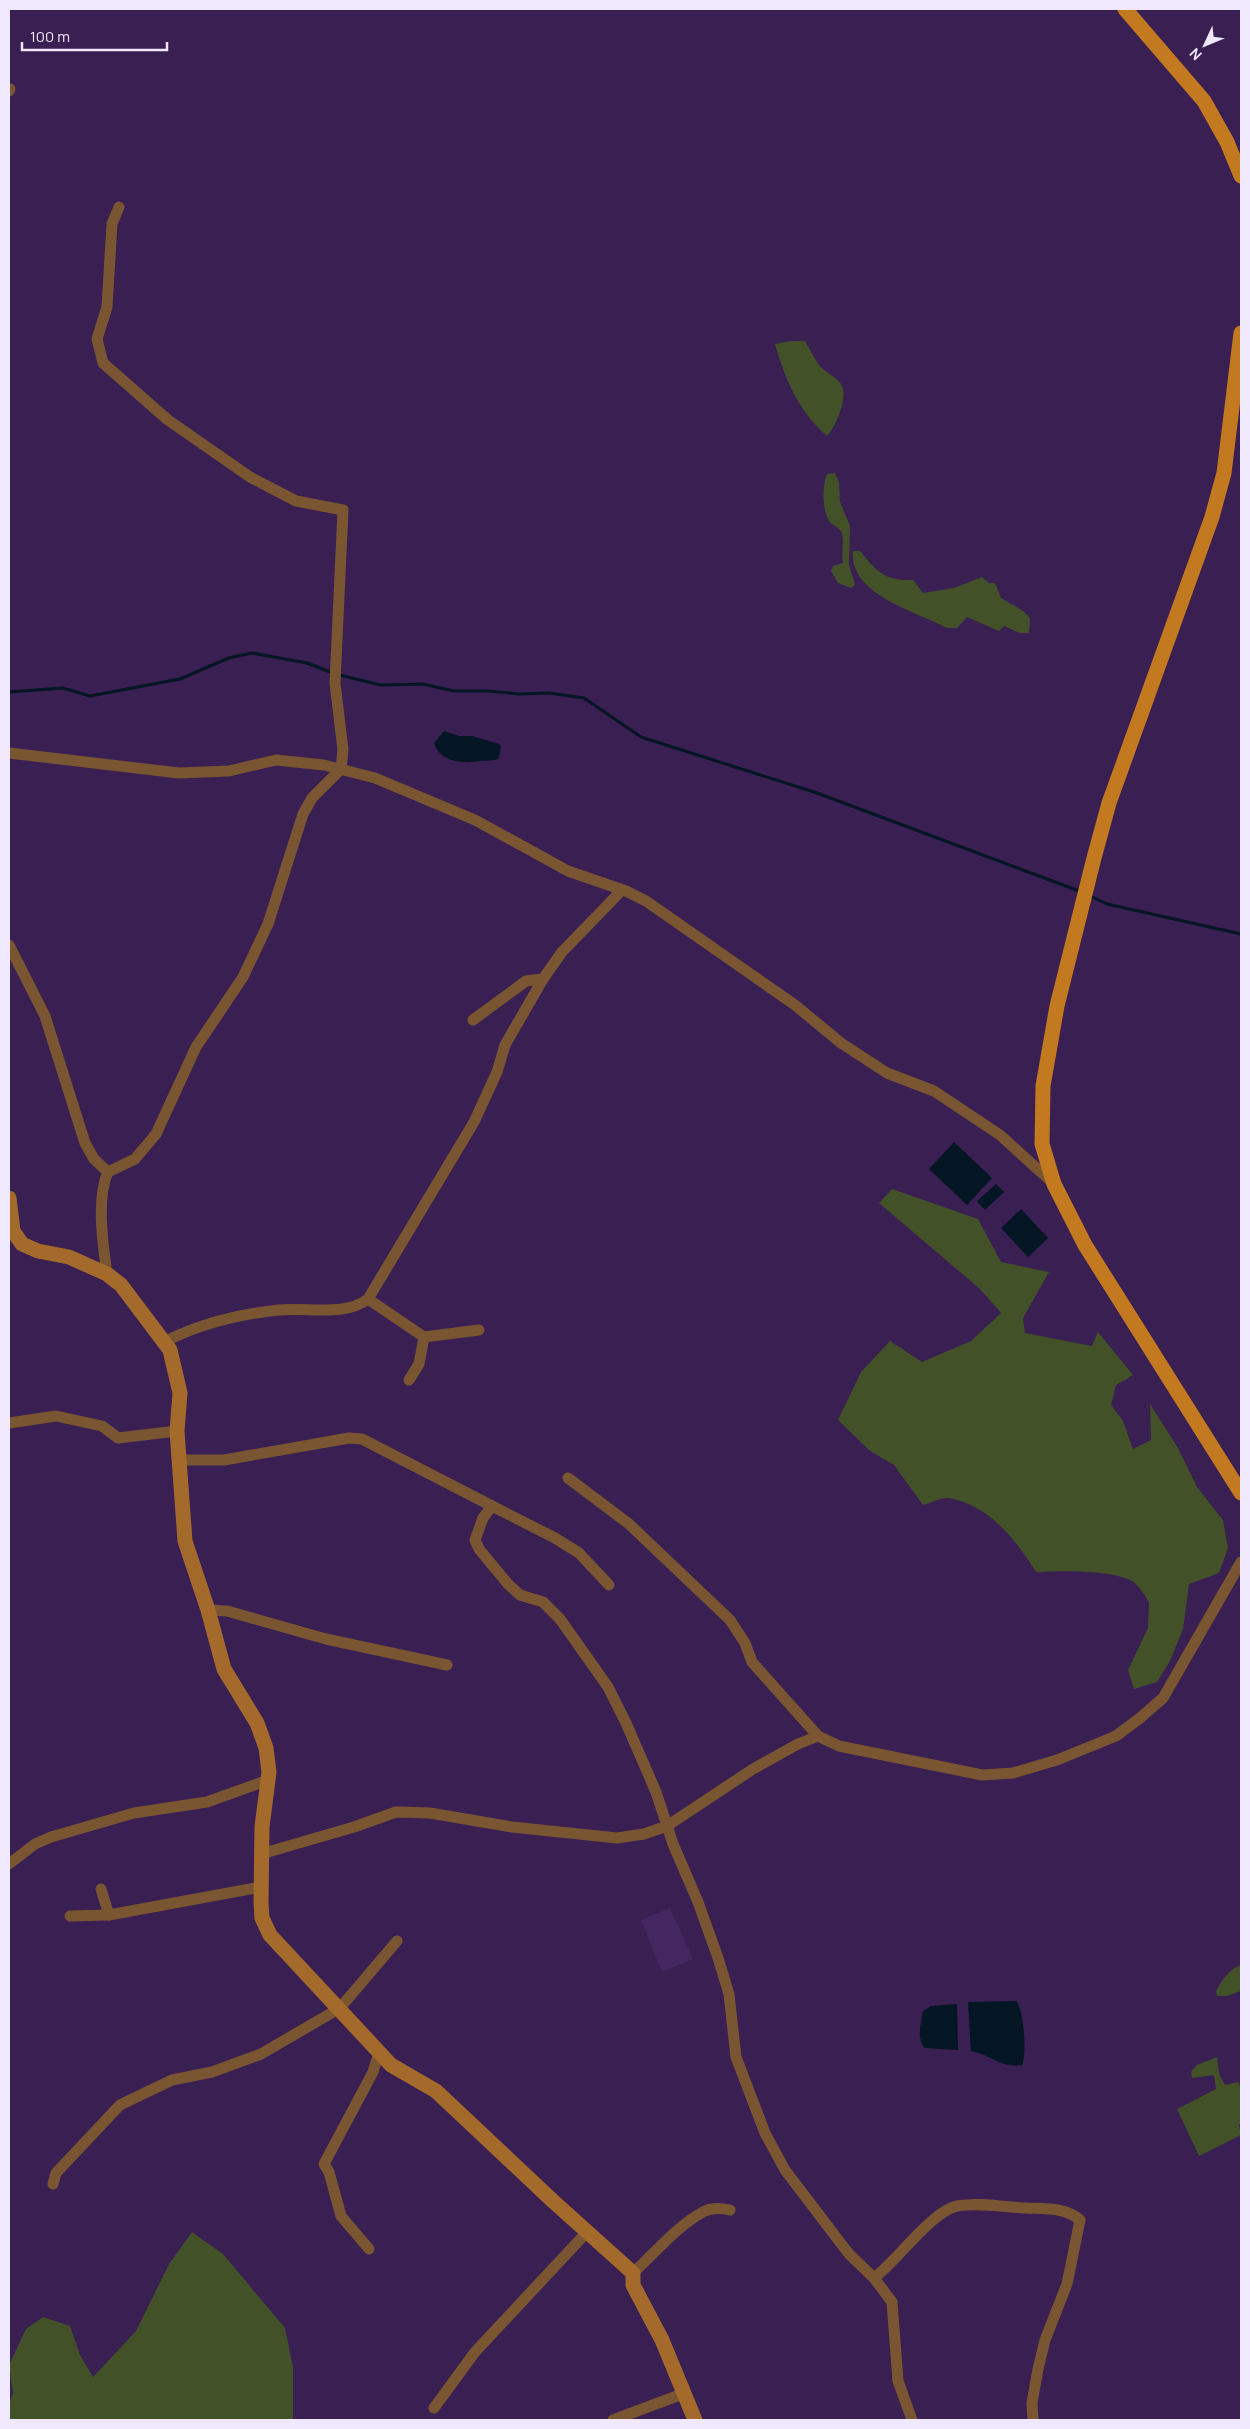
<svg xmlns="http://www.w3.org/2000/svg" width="1250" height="2429" font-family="Manrope,sans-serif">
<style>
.built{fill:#442760}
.green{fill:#435128}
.water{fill:#041524}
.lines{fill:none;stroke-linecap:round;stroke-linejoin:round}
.stream{stroke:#041524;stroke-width:3}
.street{stroke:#7a5531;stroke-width:11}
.secondary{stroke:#a36a2b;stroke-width:15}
.primary{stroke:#c37920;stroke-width:15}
</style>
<rect width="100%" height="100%" fill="#391f52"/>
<!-- built -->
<polygon class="built" points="670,1908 693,1959 662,1972 641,1920"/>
<!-- green -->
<g class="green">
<path d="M 791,341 L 805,341 C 810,349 814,358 819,365 C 825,373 838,377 842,386 C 848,397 836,427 827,436 C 797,409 786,381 775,344 Z"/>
<path d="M 835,473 L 839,482 L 840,502 L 850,526 L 849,564 L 855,585 L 851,588 L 838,583 L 831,571 L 833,566 L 843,563 C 841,553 845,540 841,531 C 838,527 832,525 829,521 C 822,509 822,486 827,474 Z"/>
<path d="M 853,551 L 860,551 C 877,572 885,581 913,580 L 923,593 L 954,588 L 982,577 L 989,583 L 995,583 L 1001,598 L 1023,611 L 1030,618 L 1029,633 L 1020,633 L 1004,626 L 999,631 L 967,617 L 957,628 L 947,628 C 916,611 849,595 853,551 Z"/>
<path d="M 892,1189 L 978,1219 L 1001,1262 L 1049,1272 L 1023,1318 L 1025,1333 L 1092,1346 L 1098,1332 L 1133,1375 L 1116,1385 L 1111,1405 L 1123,1421 L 1133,1449 L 1151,1440 L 1150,1404 L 1178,1448 L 1197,1487 L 1223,1520 L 1228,1548 L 1219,1573 L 1189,1584 L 1183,1629 L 1170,1661 L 1157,1682 L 1134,1689 L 1128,1670 L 1148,1628 L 1149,1602 C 1145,1596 1139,1585 1132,1581 C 1110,1569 1061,1571 1036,1572 C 1016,1540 989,1505 949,1498 C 942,1497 930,1503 923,1505 L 894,1465 L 869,1450 L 838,1420 L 861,1372 L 890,1341 L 922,1362 L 971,1341 L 1001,1313 L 980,1289 L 879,1203 Z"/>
<path d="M 1241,1965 L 1241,1991 L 1227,1996 L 1217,1996 L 1216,1991 C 1222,1980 1229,1969 1241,1965 Z"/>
<polygon points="1217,2057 1219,2074 1225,2085 1238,2082 1241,2088 1241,2123 1239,2125 1241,2135 1199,2156 1177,2109 1216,2089 1214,2075 1192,2078 1191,2072 1197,2065"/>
<polygon points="192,2232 223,2254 285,2328 293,2367 293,2420 9,2420 9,2404 13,2393 9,2365 26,2329 43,2317 70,2326 80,2355 93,2377 136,2331 169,2264"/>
</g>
<!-- water -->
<g class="water">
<path d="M 444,731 L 459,736 L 472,736 L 499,744 L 501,746 L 499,758 C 493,762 487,760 480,761 C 463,764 440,762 434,743 Z"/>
<polygon points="954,1142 992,1178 967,1205 929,1169"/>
<polygon points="996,1184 1004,1192 985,1210 977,1201"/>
<polygon points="1021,1209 1048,1238 1028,1257 1001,1228"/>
<path d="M 1016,2001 C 1024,2009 1027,2055 1022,2065 C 1000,2068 992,2055 971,2051 L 968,2002 Z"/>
<path d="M 957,2004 L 958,2050 L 925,2048 C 916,2039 921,2022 923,2011 L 931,2006 Z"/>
</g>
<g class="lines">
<!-- stream -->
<g class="stream">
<polyline points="339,675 381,685 423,684 454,691 488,691 520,694 549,693 584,698 641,737 817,793 1082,892"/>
<polyline points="9,692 63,688 90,696 180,679 229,658 252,653 307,663 333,673"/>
<polyline points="1090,896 1107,904 1241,934"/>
</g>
<!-- street -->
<g class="street">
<polyline points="9,91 10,89"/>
<polyline points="9,753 179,773 229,771 276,760 324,765 375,778 475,820 568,871 626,891 646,901 795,1005 841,1043 887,1073 934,1091 1000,1135 1054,1184"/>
<polyline points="9,945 45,1016 85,1143 94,1159 108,1172"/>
<polyline points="473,1020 526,981 543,979"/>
<path d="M 107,1274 C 103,1246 96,1198 108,1172 L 135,1159 L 156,1134 L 196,1047 L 243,977 L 268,924 L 303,814 L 312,798 L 341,769 L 343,750 L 335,683 L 343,510 L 296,501 L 250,477 L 168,420 L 103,363 L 97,339 L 107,307 L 112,224 L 119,207"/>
<polyline points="368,1299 424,1337 479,1330"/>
<path d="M 164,1342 C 199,1324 240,1314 279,1310 C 307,1307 345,1317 368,1299 L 474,1122 L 497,1072 L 505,1045 L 543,979 L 562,952 L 622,890"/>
<polyline points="409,1380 419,1364 424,1337"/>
<polyline points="9,1423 56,1416 102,1426 118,1438 177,1431"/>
<polyline points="179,1460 224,1460 349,1438 362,1439 492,1506 483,1518 475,1540 479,1549 508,1584 520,1595 543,1602 560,1619 608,1687 626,1723 656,1792 673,1844 698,1902 718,1958 729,1994 736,2057 765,2133 785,2170 849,2254 874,2278 892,2302 898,2381 912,2420"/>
<polyline points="568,1478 629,1524 730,1620 745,1643 752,1662 818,1736"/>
<polyline points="492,1506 555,1538 579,1553 609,1585"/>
<polyline points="208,1610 227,1611 326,1639 447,1665"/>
<polyline points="261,1854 354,1827 396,1812 430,1813 512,1827 617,1838 644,1834 667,1826 753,1769 798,1744 818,1736 839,1746 982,1775 1013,1773 1057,1760 1116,1736 1140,1718 1163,1698 1241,1562"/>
<polyline points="9,1864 35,1844 51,1837 134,1813 207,1802 268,1780"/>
<polyline points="101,1889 109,1915"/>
<polyline points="70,1916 109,1915 261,1887"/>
<polyline points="53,2184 56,2173 120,2105 172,2080 212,2072 261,2054 340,2008 397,1941"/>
<polyline points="369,2249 341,2216 329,2172 324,2164 373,2072 379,2052"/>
<path d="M 633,2273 C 655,2253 677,2226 703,2212 C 712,2207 721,2208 730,2210"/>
<path d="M 874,2278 C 896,2262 932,2211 957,2206 C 978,2202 1004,2207 1025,2208 C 1045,2209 1065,2207 1080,2220 L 1067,2284 L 1045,2340 L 1038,2369 L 1032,2403 L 1033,2420"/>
<polyline points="434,2408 475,2352 587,2232"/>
<polyline points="613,2420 685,2393"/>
</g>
<!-- secondary -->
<polyline class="secondary" points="9,1198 13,1231 22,1244 38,1251 69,1257 107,1274 121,1285 170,1350 180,1393 177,1431 185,1541 208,1610 224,1669 257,1723 266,1748 269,1772 262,1827 261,1903 262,1918 270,1935 391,2065 436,2091 554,2202 633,2273 633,2285 662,2340 695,2420"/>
<!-- primary -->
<g class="primary">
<polyline points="1125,9 1204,101 1227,142 1241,176"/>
<polyline points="1241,333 1224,473 1212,517 1109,803 1094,858 1057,1006 1043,1086 1042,1144 1054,1184 1085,1245 1241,1493"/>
</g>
</g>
<!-- border -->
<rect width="1250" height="2429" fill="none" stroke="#f0e8fc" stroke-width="20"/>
<!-- north arrow -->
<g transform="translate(1205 45) rotate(226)" stroke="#391f52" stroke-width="4" paint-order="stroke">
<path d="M0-4L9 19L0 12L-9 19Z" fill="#f0e8fc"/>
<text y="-8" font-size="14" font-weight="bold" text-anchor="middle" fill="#f0e8fc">N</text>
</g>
<!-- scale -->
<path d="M22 42v8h145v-8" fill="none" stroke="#f0e8fc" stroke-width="2.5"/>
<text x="30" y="42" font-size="15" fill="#f0e8fc" stroke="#391f52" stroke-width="4" paint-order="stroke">100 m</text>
</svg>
